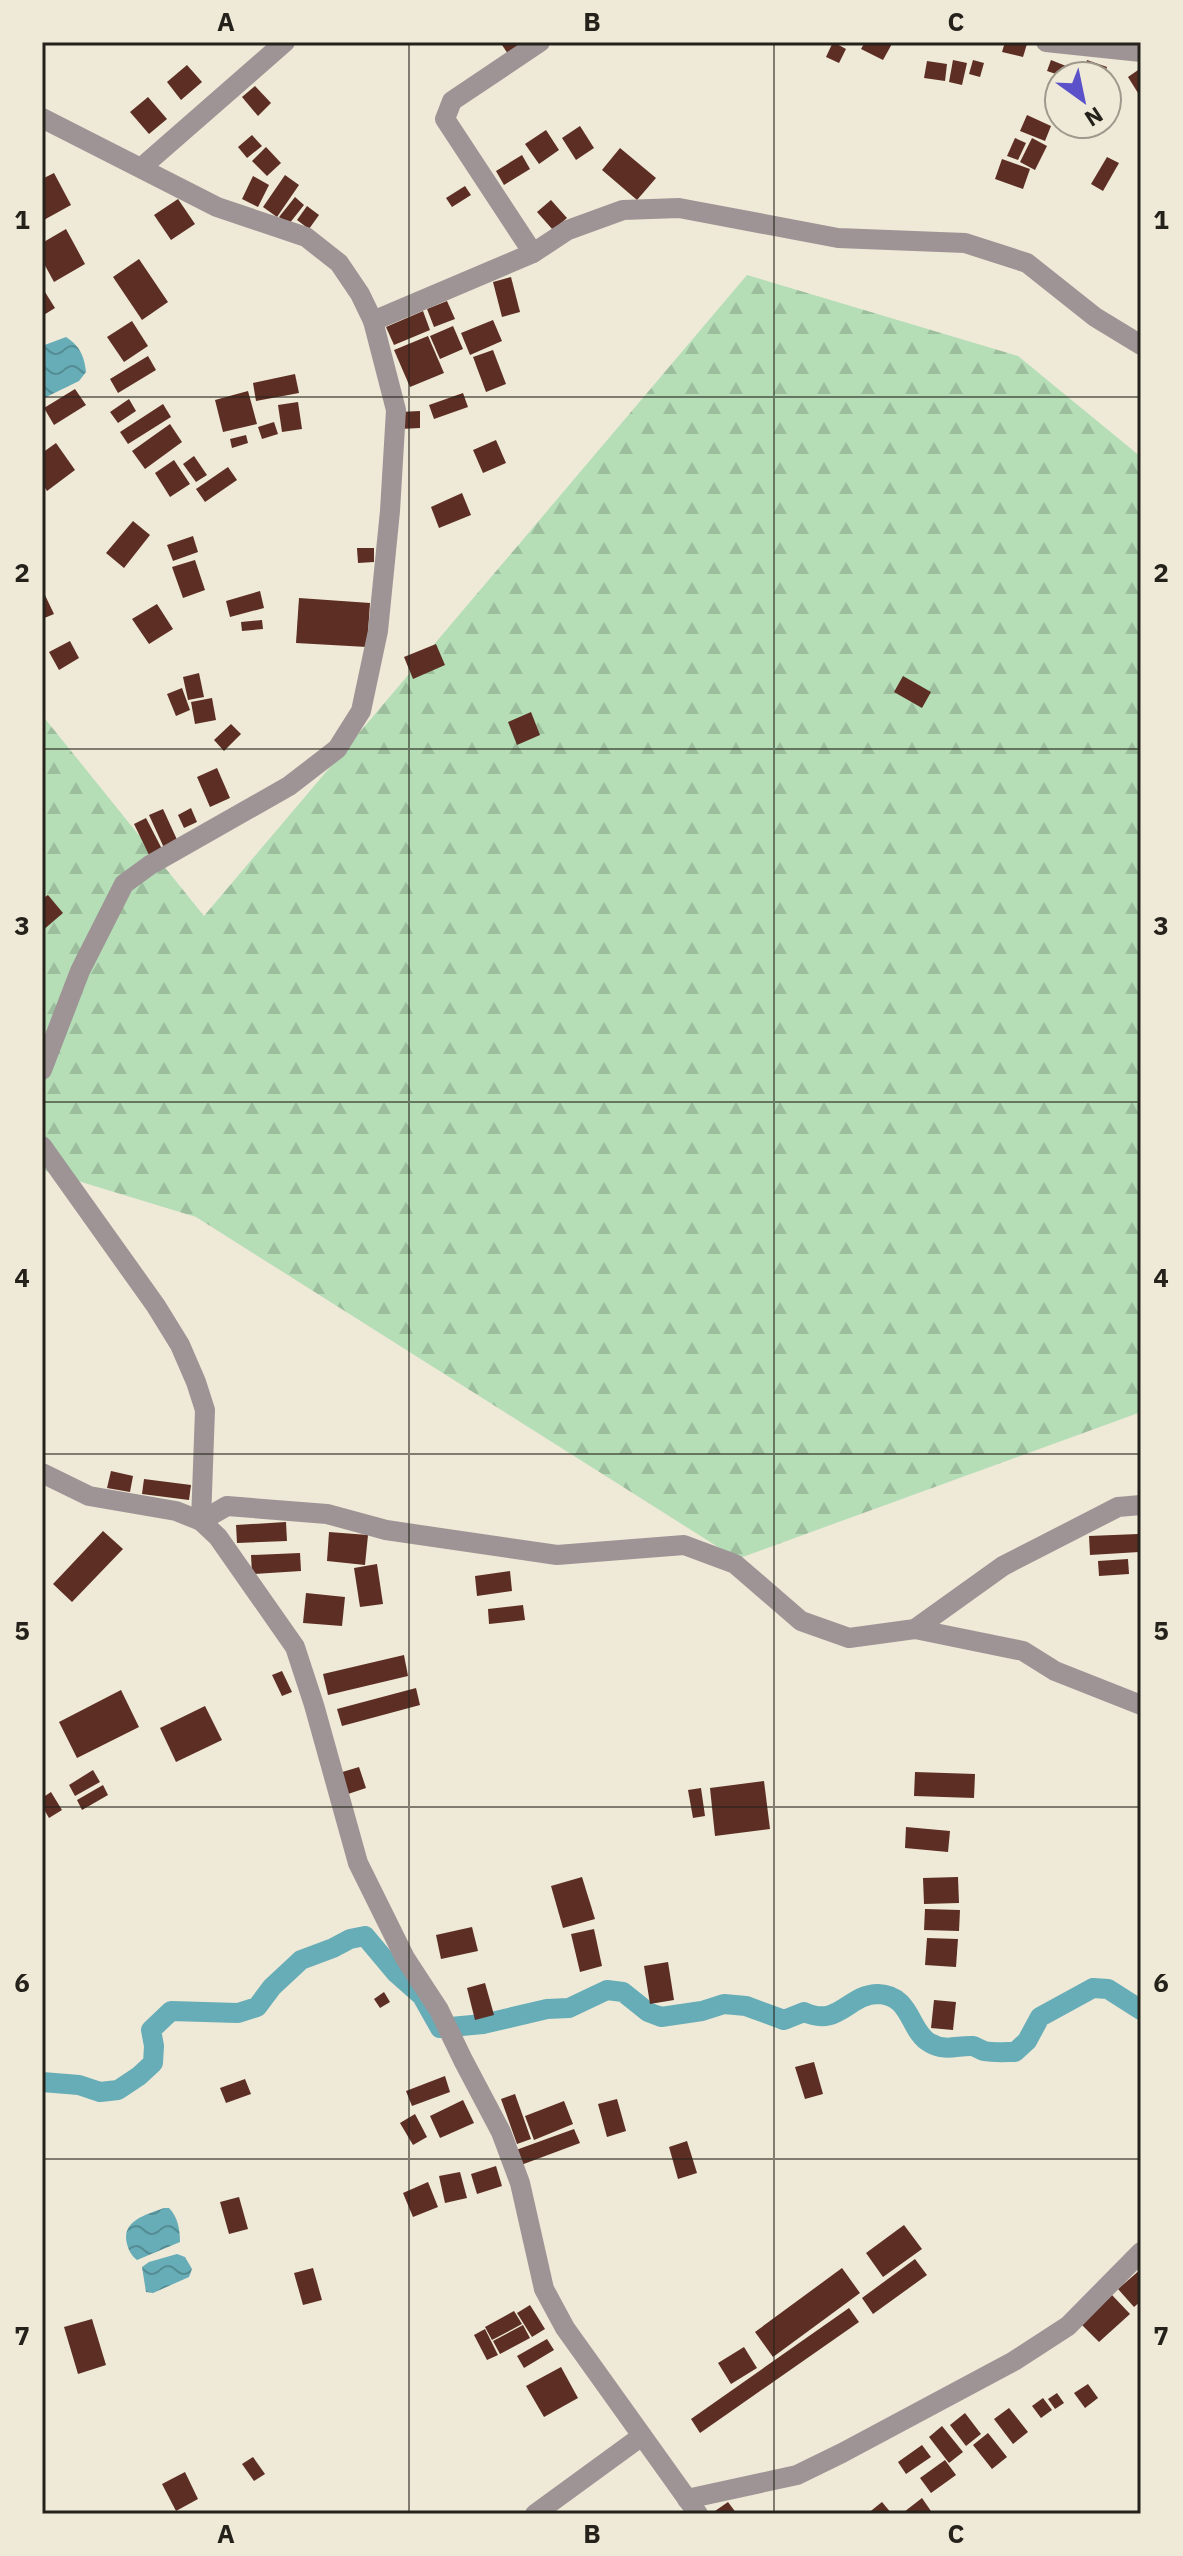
<svg xmlns="http://www.w3.org/2000/svg" width="1183" height="2556" font-family="'IBM Plex Sans',sans-serif">
<style>
.forest{fill:url(#forest-firs)}
.water{fill:url(#water-waves)}
.lines{fill:none;stroke-linecap:round;stroke-linejoin:round}
.canal{stroke:#66adb7;stroke-width:20}
.building{fill:#5d2e23}
.minor{stroke:#9e9496;stroke-width:20}
.grid{fill:none;stroke:#24221b;stroke-width:2;stroke-opacity:0.55}
.neatline{fill:none;stroke:#24221b;stroke-width:3}
.grid-label{font-size:26px;text-anchor:middle;font-weight:bold;fill:#24221b}
</style>
<defs>
<pattern id="forest-firs" width="22" height="20" patternUnits="userSpaceOnUse" patternTransform="scale(2)"><rect width="22" height="20" fill="#b5deb7"/><path d="M5 1l3.5 6h-7zM16 11l3.5 6h-7z" fill="#9cbe9d"/></pattern>
<pattern id="water-waves" width="16" height="10" patternUnits="userSpaceOnUse" patternTransform="scale(2)"><rect width="16" height="10" fill="#66adb7"/><path d="M0 5q4-4 8 0t8 0" fill="none" stroke="#548c94"/></pattern>
</defs>
<rect width="100%" height="100%" fill="#efe9d7"/>
<!-- forest -->
<polygon class="forest" points="747,275 1018,356 1141,457 1141,1412 737,1559 196,1217 42,1170 42,715 204,916"/>
<!-- water -->
<g class="water">
<path d="M 66,337 C 80,346 84,356 86,372 L 79,381 L 42,399 L 42,346 Z"/>
<path d="M 164,2208 L 169,2208 C 178,2217 180,2230 180,2242 L 137,2260 C 131,2255 129,2251 127,2244 C 121,2220 146,2215 164,2208 Z"/>
<polygon points="177,2254 185,2257 192,2269 189,2277 153,2293 146,2292 142,2267 149,2262"/>
</g>
<g class="lines">
<!-- canal -->
<path class="canal" d="M 42,2082 L 79,2085 L 100,2092 L 118,2090 L 139,2076 L 153,2063 L 154,2046 L 151,2030 L 171,2011 L 238,2013 L 257,2007 L 272,1987 L 301,1960 L 333,1948 L 350,1939 L 365,1936 L 396,1973 L 422,1996 L 440,2028 L 483,2024 L 547,2009 L 569,2008 L 607,1990 L 623,1992 L 648,2012 L 661,2017 L 702,2011 L 724,2004 L 746,2006 L 784,2020 L 804,2012 C 839,2028 848,1994 878,1994 C 912,1995 909,2032 930,2043 C 946,2052 958,2045 973,2046 C 976,2047 981,2050 984,2051 C 994,2053 1006,2052 1015,2052 L 1027,2041 L 1040,2017 L 1093,1988 L 1108,1989 L 1141,2010"/>
</g>
<!-- building -->
<g class="building">
<polygon points="500,42 527,42 508,54"/>
<polygon points="833,42 846,49 839,63 826,57"/>
<polygon points="865,42 893,42 883,60 861,49"/>
<polygon points="1005,42 1027,44 1023,57 1002,52"/>
<polygon points="953,60 967,63 962,85 949,82"/>
<polygon points="973,60 984,63 980,77 969,74"/>
<polygon points="1051,60 1066,66 1062,76 1047,71"/>
<polygon points="1087,60 1107,67 1104,76 1082,75"/>
<polygon points="927,61 947,64 945,81 924,78"/>
<polygon points="187,65 202,82 181,100 167,82"/>
<polygon points="1141,68 1141,91 1138,93 1128,77"/>
<polygon points="255,86 271,103 258,116 242,97"/>
<polygon points="148,97 167,119 149,134 130,112"/>
<polygon points="1027,115 1051,126 1045,141 1020,131"/>
<polygon points="580,126 594,148 576,160 562,138"/>
<polygon points="546,130 559,150 539,164 525,144"/>
<polygon points="252,135 262,146 247,158 238,147"/>
<polygon points="1015,138 1026,143 1018,160 1007,156"/>
<polygon points="1032,138 1047,146 1035,170 1020,162"/>
<polygon points="266,147 281,163 267,176 252,161"/>
<polygon points="620,148 656,178 637,200 602,170"/>
<polygon points="522,155 530,169 504,185 496,171"/>
<polygon points="1107,157 1119,163 1103,191 1091,184"/>
<polygon points="1002,159 1030,169 1023,189 995,179"/>
<polygon points="54,173 71,205 42,221 42,179"/>
<polygon points="285,175 299,185 277,217 263,207"/>
<polygon points="253,176 269,185 258,207 242,199"/>
<polygon points="465,186 471,195 452,207 446,198"/>
<polygon points="295,197 304,205 289,224 279,217"/>
<polygon points="178,199 195,224 171,240 154,215"/>
<polygon points="551,200 567,218 553,230 537,212"/>
<polygon points="307,206 319,215 309,229 297,220"/>
<polygon points="66,229 85,264 54,282 42,260 42,243"/>
<polygon points="139,259 168,302 142,320 113,277"/>
<polygon points="511,277 520,312 502,317 493,282"/>
<polygon points="45,292 55,308 42,316 42,294"/>
<polygon points="447,301 455,319 434,327 427,309"/>
<polygon points="423,311 430,330 394,345 386,327"/>
<polygon points="493,320 502,341 470,355 461,333"/>
<polygon points="132,321 148,346 124,362 107,337"/>
<polygon points="453,326 463,349 440,359 430,336"/>
<polygon points="428,336 444,373 410,387 394,350"/>
<polygon points="493,350 506,384 486,392 473,357"/>
<polygon points="148,356 156,370 118,393 110,379"/>
<polygon points="295,374 299,393 256,401 253,383"/>
<polygon points="75,389 86,405 54,425 44,408"/>
<polygon points="248,391 257,424 223,432 215,400"/>
<polygon points="463,393 468,407 434,419 429,405"/>
<polygon points="129,399 136,411 118,423 110,412"/>
<polygon points="298,402 302,429 282,432 278,405"/>
<polygon points="163,404 171,417 128,444 120,432"/>
<polygon points="420,411 420,428 400,429 399,412"/>
<polygon points="274,422 278,434 262,439 258,427"/>
<polygon points="170,424 182,442 145,469 132,451"/>
<polygon points="246,435 248,443 232,448 230,439"/>
<polygon points="496,440 506,463 483,473 473,450"/>
<polygon points="56,443 75,470 47,491 42,483 42,453"/>
<polygon points="194,456 207,475 196,482 183,464"/>
<polygon points="174,460 190,484 170,497 155,473"/>
<polygon points="228,467 237,480 205,502 196,489"/>
<polygon points="462,493 471,515 439,528 431,507"/>
<polygon points="133,521 150,535 124,568 106,553"/>
<polygon points="193,536 198,552 173,561 167,545"/>
<polygon points="357,548 374,548 374,562 358,563"/>
<polygon points="195,560 205,590 183,598 172,567"/>
<polygon points="260,591 264,608 230,617 226,601"/>
<polygon points="44,593 54,614 42,619 42,594"/>
<polygon points="299,598 370,603 367,647 296,643"/>
<polygon points="157,604 173,629 149,644 132,619"/>
<polygon points="262,620 263,629 242,631 241,622"/>
<polygon points="70,641 79,658 59,670 49,652"/>
<polygon points="436,644 445,665 413,679 404,657"/>
<polygon points="199,673 204,697 188,700 183,677"/>
<polygon points="903,676 931,692 922,708 894,692"/>
<polygon points="182,688 190,710 176,716 167,694"/>
<polygon points="212,698 216,720 195,724 191,702"/>
<polygon points="531,712 540,735 517,745 508,722"/>
<polygon points="231,724 241,734 224,751 214,740"/>
<polygon points="217,768 230,798 210,807 197,777"/>
<polygon points="191,808 197,822 184,828 178,815"/>
<polygon points="163,809 179,844 165,850 149,815"/>
<polygon points="146,818 162,849 149,855 134,824"/>
<polygon points="48,895 63,913 42,931 42,899"/>
<polygon points="111,1471 133,1476 130,1492 107,1488"/>
<polygon points="144,1479 191,1485 189,1500 142,1494"/>
<polygon points="286,1522 287,1541 237,1543 236,1525"/>
<polygon points="103,1531 123,1549 72,1602 53,1584"/>
<polygon points="329,1532 368,1535 365,1565 327,1561"/>
<polygon points="1138,1534 1139,1552 1090,1555 1089,1536"/>
<polygon points="300,1553 301,1571 252,1574 251,1555"/>
<polygon points="1128,1559 1129,1574 1099,1576 1098,1561"/>
<polygon points="377,1564 383,1604 360,1607 354,1568"/>
<polygon points="510,1571 512,1591 477,1596 475,1576"/>
<polygon points="306,1593 345,1597 342,1626 303,1623"/>
<polygon points="523,1605 525,1620 489,1624 488,1609"/>
<polygon points="404,1655 408,1676 328,1695 323,1674"/>
<polygon points="282,1671 292,1692 282,1696 272,1675"/>
<polygon points="416,1688 420,1705 342,1726 337,1709"/>
<polygon points="121,1690 139,1727 77,1758 59,1722"/>
<polygon points="205,1706 222,1740 176,1762 160,1728"/>
<polygon points="359,1767 366,1788 345,1795 339,1773"/>
<polygon points="93,1770 100,1782 75,1796 69,1785"/>
<polygon points="915,1772 975,1774 974,1798 914,1796"/>
<polygon points="764,1781 770,1829 715,1836 710,1788"/>
<polygon points="103,1785 108,1795 82,1810 77,1800"/>
<polygon points="701,1788 705,1816 693,1818 688,1790"/>
<polygon points="51,1792 62,1810 49,1818 42,1806 42,1798"/>
<polygon points="906,1827 950,1831 948,1852 905,1848"/>
<polygon points="582,1877 595,1919 563,1928 551,1886"/>
<polygon points="958,1877 959,1903 924,1904 923,1878"/>
<polygon points="925,1909 960,1910 959,1931 924,1930"/>
<polygon points="472,1927 478,1951 441,1959 436,1935"/>
<polygon points="594,1929 602,1966 580,1972 571,1934"/>
<polygon points="927,1938 958,1939 956,1967 925,1965"/>
<polygon points="668,1962 674,2000 650,2004 644,1966"/>
<polygon points="485,1983 494,2015 475,2020 467,1988"/>
<polygon points="384,1992 390,2002 380,2008 374,1999"/>
<polygon points="934,2000 956,2002 953,2030 931,2028"/>
<polygon points="814,2062 823,2094 805,2099 795,2067"/>
<polygon points="445,2076 450,2092 412,2106 406,2091"/>
<polygon points="245,2079 251,2094 226,2103 220,2088"/>
<polygon points="515,2094 531,2139 517,2144 501,2099"/>
<polygon points="617,2099 626,2131 607,2137 598,2104"/>
<polygon points="463,2100 474,2123 440,2138 430,2116"/>
<polygon points="564,2101 573,2124 534,2140 525,2116"/>
<polygon points="415,2114 427,2137 413,2145 400,2123"/>
<polygon points="574,2129 580,2143 521,2165 516,2150"/>
<polygon points="687,2141 697,2173 678,2179 669,2147"/>
<polygon points="496,2166 502,2186 477,2194 471,2174"/>
<polygon points="460,2172 467,2198 445,2203 439,2176"/>
<polygon points="428,2182 438,2207 413,2217 403,2193"/>
<polygon points="239,2197 248,2229 229,2234 220,2202"/>
<polygon points="904,2225 922,2249 883,2277 866,2253"/>
<polygon points="915,2259 927,2275 873,2314 862,2298"/>
<polygon points="313,2268 322,2300 303,2305 294,2273"/>
<polygon points="842,2268 860,2293 773,2357 755,2332"/>
<polygon points="1141,2269 1141,2301 1134,2307 1118,2289"/>
<polygon points="1112,2295 1130,2314 1099,2342 1081,2324"/>
<polygon points="530,2305 545,2329 532,2337 517,2313"/>
<polygon points="849,2308 859,2322 700,2433 691,2419"/>
<polygon points="514,2311 522,2324 492,2340 485,2327"/>
<polygon points="92,2319 106,2365 78,2374 64,2327"/>
<polygon points="523,2325 530,2338 500,2354 493,2341"/>
<polygon points="485,2329 498,2355 487,2360 474,2335"/>
<polygon points="547,2339 554,2350 524,2368 517,2356"/>
<polygon points="744,2347 757,2368 731,2384 718,2363"/>
<polygon points="561,2367 578,2398 544,2417 526,2386"/>
<polygon points="1088,2384 1098,2398 1085,2408 1074,2393"/>
<polygon points="1057,2393 1064,2403 1055,2409 1048,2399"/>
<polygon points="1043,2398 1052,2410 1041,2418 1032,2406"/>
<polygon points="1009,2408 1028,2432 1013,2444 994,2419"/>
<polygon points="965,2413 981,2434 966,2446 950,2425"/>
<polygon points="942,2426 963,2452 949,2463 929,2437"/>
<polygon points="988,2433 1007,2457 992,2469 973,2445"/>
<polygon points="922,2445 931,2457 906,2474 898,2462"/>
<polygon points="253,2457 265,2474 254,2481 242,2464"/>
<polygon points="945,2460 956,2475 931,2493 920,2478"/>
<polygon points="185,2472 198,2499 176,2511 162,2484"/>
<polygon points="922,2498 933,2514 905,2514 904,2512"/>
<polygon points="728,2502 737,2514 718,2514 715,2511"/>
<polygon points="882,2502 892,2514 867,2514"/>
</g>
<g class="lines">
<!-- minor -->
<g class="minor">
<polyline points="1046,42 1141,52"/>
<polyline points="42,118 217,207 306,237 339,263 360,294 373,321 396,410 390,511 378,631 361,711 337,749 289,786 150,865 124,884 80,971 42,1070"/>
<polyline points="142,167 285,42"/>
<polyline points="533,253 445,119 452,101 540,42"/>
<polyline points="373,321 533,253 568,230 623,210 679,208 838,238 965,243 1027,263 1095,317 1141,345"/>
<polyline points="42,1146 156,1306 180,1345 196,1382 205,1410 201,1521"/>
<polyline points="42,1473 89,1496 176,1511 201,1521 218,1537 295,1647 314,1705 358,1863 405,1958 439,2010 463,2060 501,2132 520,2183 544,2289 565,2328 698,2514"/>
<polyline points="201,1521 227,1506 327,1514 386,1530 557,1555 684,1545 735,1564 801,1621 849,1638 915,1629 1003,1566 1118,1507 1141,1505"/>
<polyline points="915,1629 1023,1651 1055,1671 1141,1705"/>
<polyline points="687,2499 797,2475 842,2453 1014,2361 1068,2326 1141,2252"/>
<polyline points="535,2514 642,2436"/>
</g>
</g>
<!-- grid -->
<path class="grid" d="M 409,42 L 409,2514M 774,42 L 774,2514M 42,397 L 1141,397M 42,749 L 1141,749M 42,1102 L 1141,1102M 42,1454 L 1141,1454M 42,1807 L 1141,1807M 42,2159 L 1141,2159"/>
<!-- border -->
<rect width="1183" height="2556" fill="none" stroke="#efe9d7" stroke-width="88"/>
<!-- north arrow -->
<g transform="translate(1083 100) rotate(147)"><circle r="38" fill="#efe9d7" stroke="#9e998c" stroke-width="2"/>
<path d="M0-6L14 30L0 20L-14 30Z" fill="#5b52ca"/>
<text y="-12" font-size="22" font-weight="bold" text-anchor="middle" fill="#24221b">N</text>
</g>
<rect x="44" y="44" width="1095" height="2468" class="neatline"/>
<g class="grid-label">
<text x="226" y="31">A</text>
<text x="592" y="31">B</text>
<text x="956" y="31">C</text>
<text x="22" y="229">1</text>
<text x="1161" y="229">1</text>
<text x="22" y="582">2</text>
<text x="1161" y="582">2</text>
<text x="22" y="935">3</text>
<text x="1161" y="935">3</text>
<text x="22" y="1287">4</text>
<text x="1161" y="1287">4</text>
<text x="22" y="1640">5</text>
<text x="1161" y="1640">5</text>
<text x="22" y="1992">6</text>
<text x="1161" y="1992">6</text>
<text x="22" y="2345">7</text>
<text x="1161" y="2345">7</text>
<text x="226" y="2543">A</text>
<text x="592" y="2543">B</text>
<text x="956" y="2543">C</text>
</g>
</svg>
